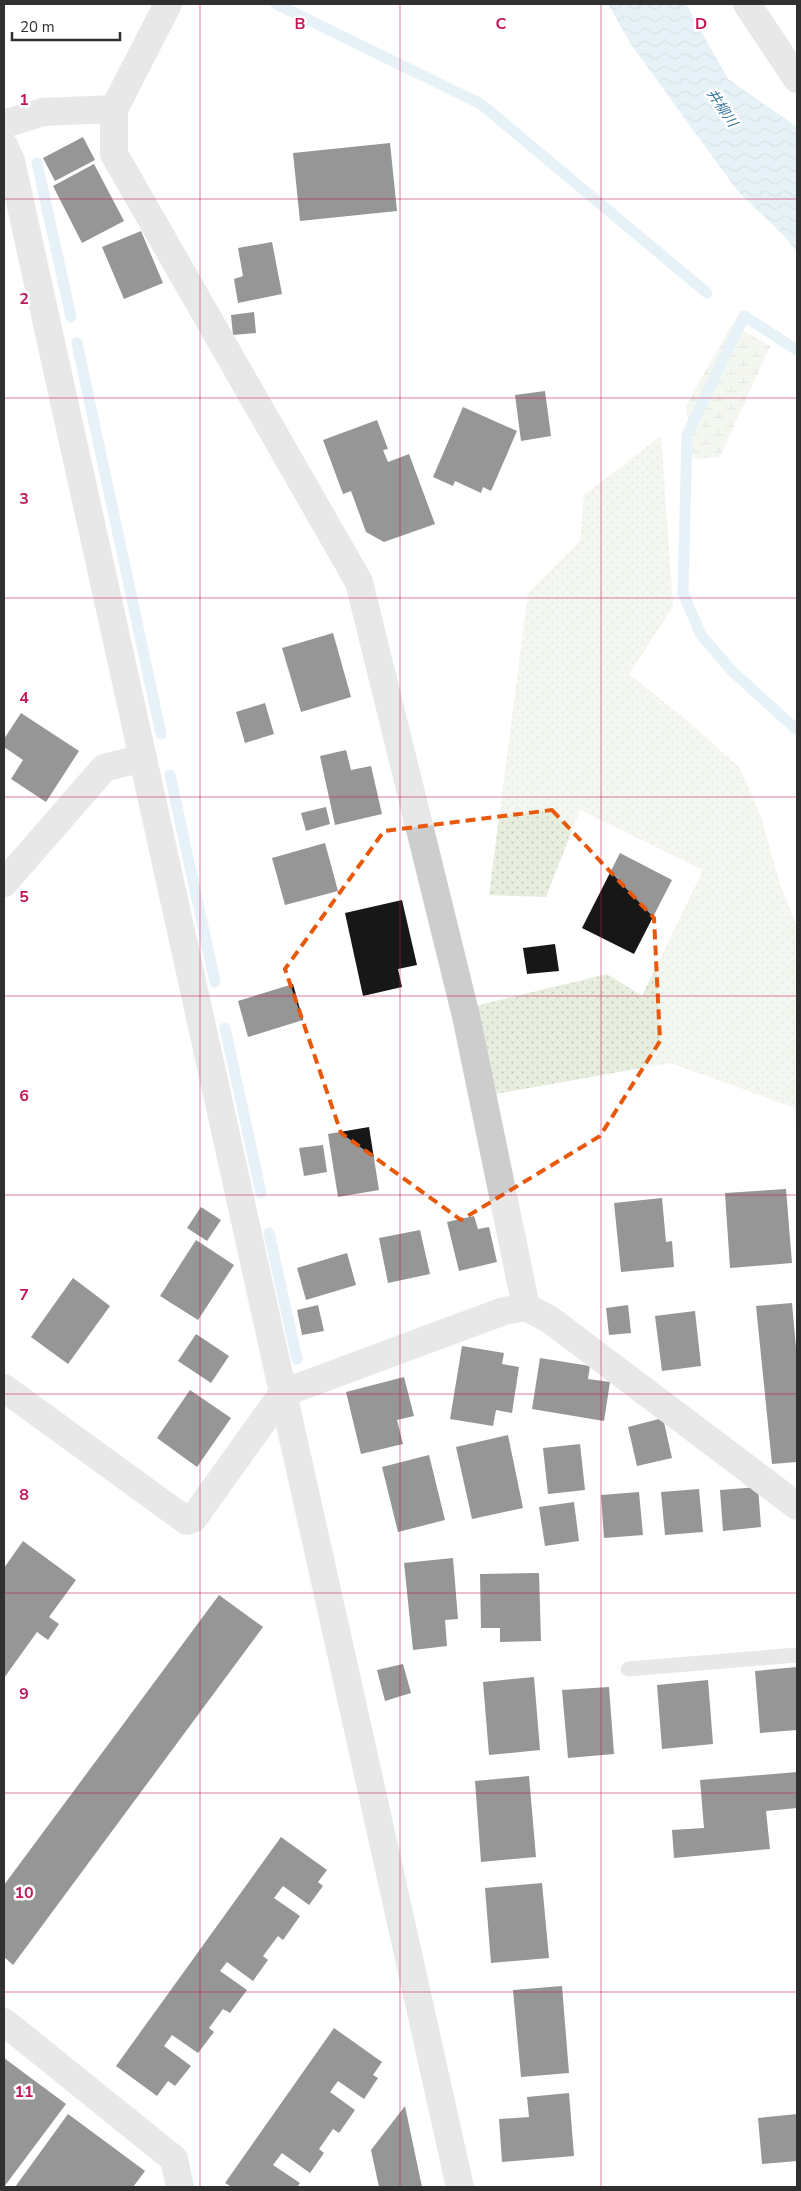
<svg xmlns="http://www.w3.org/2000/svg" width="801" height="2191" font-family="'Nunito Sans','Noto Sans JP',sans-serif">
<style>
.grass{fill:url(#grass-dots)}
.wetland{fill:url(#wetland-marsh)}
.water{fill:url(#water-waves)}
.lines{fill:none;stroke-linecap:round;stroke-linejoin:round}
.stream{stroke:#c7e1ef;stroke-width:11}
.building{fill:#171717}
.service{stroke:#cdcdcd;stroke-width:15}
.minor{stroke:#cdcdcd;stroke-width:28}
.marked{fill:none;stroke:#e8590c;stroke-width:4;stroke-dasharray:10 6;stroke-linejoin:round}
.grid{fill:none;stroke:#c2185b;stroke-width:1;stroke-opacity:0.55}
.labels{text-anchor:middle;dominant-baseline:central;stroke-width:5;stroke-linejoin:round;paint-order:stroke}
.water-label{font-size:14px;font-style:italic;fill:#35779a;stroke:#fff}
.grid-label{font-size:16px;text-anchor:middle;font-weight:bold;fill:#c2185b;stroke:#fff;stroke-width:5;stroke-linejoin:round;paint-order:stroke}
</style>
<defs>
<pattern id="grass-dots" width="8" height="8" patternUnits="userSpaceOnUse" patternTransform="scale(1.25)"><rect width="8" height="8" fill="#e7eedd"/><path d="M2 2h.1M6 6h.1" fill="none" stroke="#c6ccbe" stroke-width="1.8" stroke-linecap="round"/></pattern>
<pattern id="wetland-marsh" width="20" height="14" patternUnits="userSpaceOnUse" patternTransform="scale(1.25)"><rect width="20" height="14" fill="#e7eedd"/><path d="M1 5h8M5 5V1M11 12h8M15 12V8" fill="none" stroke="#c6ccbe"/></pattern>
<pattern id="water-waves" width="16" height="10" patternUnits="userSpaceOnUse" patternTransform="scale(1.25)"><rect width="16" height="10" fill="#c7e1ef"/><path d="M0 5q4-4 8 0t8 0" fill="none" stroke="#abc1cd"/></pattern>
</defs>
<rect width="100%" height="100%" fill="#fff"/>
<!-- grass -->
<polygon class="grass" points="661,436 673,607 629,674 690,723 740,768 761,817 780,884 797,927 797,1143 795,1108 670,1063 496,1094 475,1006 607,974 642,996 703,870 580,810 546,897 489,895 528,593 580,541 584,495"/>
<!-- wetland -->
<polygon class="wetland" points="732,324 770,346 720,457 693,459 686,406"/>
<!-- water -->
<polygon class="water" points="608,4 686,4 728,79 797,127 797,252 787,239 736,189 630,43"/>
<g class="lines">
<!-- stream -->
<g class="stream">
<polyline points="276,4 481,104 707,293"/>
<polyline points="37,163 71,317"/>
<polyline points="77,343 161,734"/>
<polyline points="797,350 744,316 687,435 683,593 701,635 732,671 797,730"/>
<polyline points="170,775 215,982"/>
<polyline points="225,1028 261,1193"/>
<polyline points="269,1233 297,1359"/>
</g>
</g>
<!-- building -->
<g class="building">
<polygon points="83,137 95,160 55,181 43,158"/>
<polygon points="390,143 397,211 300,221 293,153"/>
<polygon points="94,164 124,221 82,243 53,186"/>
<polygon points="141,231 163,283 124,299 102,247"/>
<polygon points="272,242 282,294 238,303 234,279 243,276 238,248"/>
<polygon points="254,312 256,333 233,335 231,315"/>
<polygon points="545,391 551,436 521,441 515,395"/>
<polygon points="463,407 517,431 491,491 483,487 481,493 455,481 453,486 433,477"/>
<polygon points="377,420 388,449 383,450 388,462 409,454 435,524 384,542 366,532 351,491 343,494 323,440"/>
<polygon points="333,633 351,697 301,712 282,648"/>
<polygon points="265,703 274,734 245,743 236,712"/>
<polygon points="21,713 79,751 46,802 11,779 23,760 4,747 4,739"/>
<polygon points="346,750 351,770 371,766 382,814 335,825 320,756"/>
<polygon points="326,807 330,824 306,831 301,813"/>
<polygon points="325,843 338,891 285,905 272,858"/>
<polygon points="620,853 672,880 634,954 582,928"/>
<polygon points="402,900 417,965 398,969 402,987 363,996 345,913"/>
<polygon points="555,944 559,971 527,974 523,948"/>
<polygon points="293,984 303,1020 248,1037 238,1001"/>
<polygon points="369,1127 379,1190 338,1197 328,1134"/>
<polygon points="323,1145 327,1172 304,1176 299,1148"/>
<polygon points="786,1189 792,1263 730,1268 725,1193"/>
<polygon points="662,1198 666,1242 672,1241 674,1267 621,1272 614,1203"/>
<polygon points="201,1207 221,1220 207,1241 187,1228"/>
<polygon points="474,1216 478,1229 489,1227 497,1262 459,1271 447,1222"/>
<polygon points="420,1230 430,1274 388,1283 379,1238"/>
<polygon points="196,1240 234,1265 198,1320 160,1296"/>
<polygon points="347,1253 356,1285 306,1300 297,1268"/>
<polygon points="73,1278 110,1306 68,1364 31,1337"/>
<polygon points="792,1303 797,1359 797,1462 772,1464 756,1306"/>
<polygon points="318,1305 324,1331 302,1335 297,1310"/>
<polygon points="628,1305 631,1333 609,1335 606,1308"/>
<polygon points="695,1311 701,1366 662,1371 655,1316"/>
<polygon points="196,1334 229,1356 211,1383 178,1361"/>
<polygon points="462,1346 504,1353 502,1364 519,1367 512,1413 496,1410 493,1426 450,1419"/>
<polygon points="540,1358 590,1366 588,1379 610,1382 604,1421 532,1409"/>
<polygon points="404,1377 414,1416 397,1420 403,1444 361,1454 346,1392"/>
<polygon points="190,1390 231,1418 197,1467 157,1438"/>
<polygon points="663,1418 672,1458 637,1466 628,1427"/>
<polygon points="508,1435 523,1508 472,1519 456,1447"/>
<polygon points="580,1444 585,1490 548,1494 543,1448"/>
<polygon points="429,1455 445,1520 398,1532 382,1467"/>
<polygon points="758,1487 761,1527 723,1531 720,1490"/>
<polygon points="699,1489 703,1532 665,1535 661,1492"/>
<polygon points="639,1492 643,1535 604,1538 601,1495"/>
<polygon points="574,1502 579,1541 545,1546 539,1507"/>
<polygon points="23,1541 76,1580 49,1617 59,1624 48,1640 37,1632 4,1678 4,1568"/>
<polygon points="453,1558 458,1619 445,1620 447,1646 413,1650 404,1563"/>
<polygon points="539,1573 541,1641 500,1642 500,1628 481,1628 480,1574"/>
<polygon points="219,1595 263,1627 13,1965 4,1957 4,1885"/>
<polygon points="403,1664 411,1693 385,1701 377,1670"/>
<polygon points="797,1667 797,1730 760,1733 755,1671"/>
<polygon points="534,1677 540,1750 489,1755 483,1682"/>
<polygon points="708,1680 713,1744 662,1749 657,1685"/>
<polygon points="609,1687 614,1754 568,1758 562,1690"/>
<polygon points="797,1772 797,1808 766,1811 770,1849 674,1858 672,1830 704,1828 700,1780"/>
<polygon points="529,1776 536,1857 481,1862 475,1781"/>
<polygon points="281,1837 327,1870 318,1882 323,1886 309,1905 283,1886 274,1898 300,1916 283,1940 278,1936 263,1956 268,1960 253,1981 227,1962 220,1971 247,1990 230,2013 223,2009 209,2028 214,2032 198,2053 172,2035 164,2046 191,2066 175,2086 168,2081 157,2096 116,2066"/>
<polygon points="542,1883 549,1958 491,1963 485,1888"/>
<polygon points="562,1986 569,2073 521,2077 513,1990"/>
<polygon points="334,2028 382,2062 373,2075 378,2078 364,2099 338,2081 330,2092 355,2110 339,2133 333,2129 319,2149 324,2153 310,2173 282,2153 273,2165 300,2183 297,2187 232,2187 225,2183"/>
<polygon points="4,2058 66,2104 4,2187"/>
<polygon points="569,2093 574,2156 502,2162 499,2119 529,2117 527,2097"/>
<polygon points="405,2106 422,2187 379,2187 371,2150"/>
<polygon points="68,2114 145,2171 133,2187 15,2187"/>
<polygon points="797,2114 797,2161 762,2164 758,2118"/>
</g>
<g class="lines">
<!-- service -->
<polyline class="service" points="628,1669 797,1655"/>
<!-- minor -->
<g class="minor">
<polyline points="747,4 797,79"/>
<polyline points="114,109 114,154 359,582 466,1016 526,1307"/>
<polyline points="4,124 43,112 114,109 168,4"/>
<polyline points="4,146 11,161 283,1393 504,1311 526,1307 549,1319 797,1506"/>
<polyline points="4,883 104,768 143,758"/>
<polyline points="4,1388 187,1521 193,1519 283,1393"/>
<polyline points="283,1393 460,2187"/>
<polyline points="4,2022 174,2159 180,2187"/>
</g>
</g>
<!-- marked area -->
<path d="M0 0H801V2191H0ZM 552,810 L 654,918 L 660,1041 L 600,1136 L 461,1220 L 341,1133 L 285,969 L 384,831 Z" fill="#fff" fill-opacity=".55" fill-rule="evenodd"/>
<path class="marked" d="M 552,810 L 654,918 L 660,1041 L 600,1136 L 461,1220 L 341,1133 L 285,969 L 384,831 Z"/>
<!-- grid -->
<path class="grid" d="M 200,4 L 200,2187M 400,4 L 400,2187M 601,4 L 601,2187M 4,199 L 797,199M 4,398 L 797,398M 4,598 L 797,598M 4,797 L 797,797M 4,996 L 797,996M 4,1195 L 797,1195M 4,1394 L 797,1394M 4,1593 L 797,1593M 4,1793 L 797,1793M 4,1992 L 797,1992"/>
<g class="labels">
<!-- water labels -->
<g class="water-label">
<text transform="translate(722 108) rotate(56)">井柳川</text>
</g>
</g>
<g class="grid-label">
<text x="300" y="29">B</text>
<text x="501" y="29">C</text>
<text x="701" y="29">D</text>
<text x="24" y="105">1</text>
<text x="24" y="304">2</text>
<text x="24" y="504">3</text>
<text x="24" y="703">4</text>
<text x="24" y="902">5</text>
<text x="24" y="1101">6</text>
<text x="24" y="1300">7</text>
<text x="24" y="1500">8</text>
<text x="24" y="1699">9</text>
<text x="24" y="1898">10</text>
<text x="24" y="2097">11</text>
</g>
<!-- border -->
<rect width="801" height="2191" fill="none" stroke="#303030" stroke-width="10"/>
<!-- scale -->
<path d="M12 32v8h108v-8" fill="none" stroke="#303030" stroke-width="2.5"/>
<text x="20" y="32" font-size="15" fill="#303030" stroke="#ffffff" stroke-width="4" paint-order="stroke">20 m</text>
</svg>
